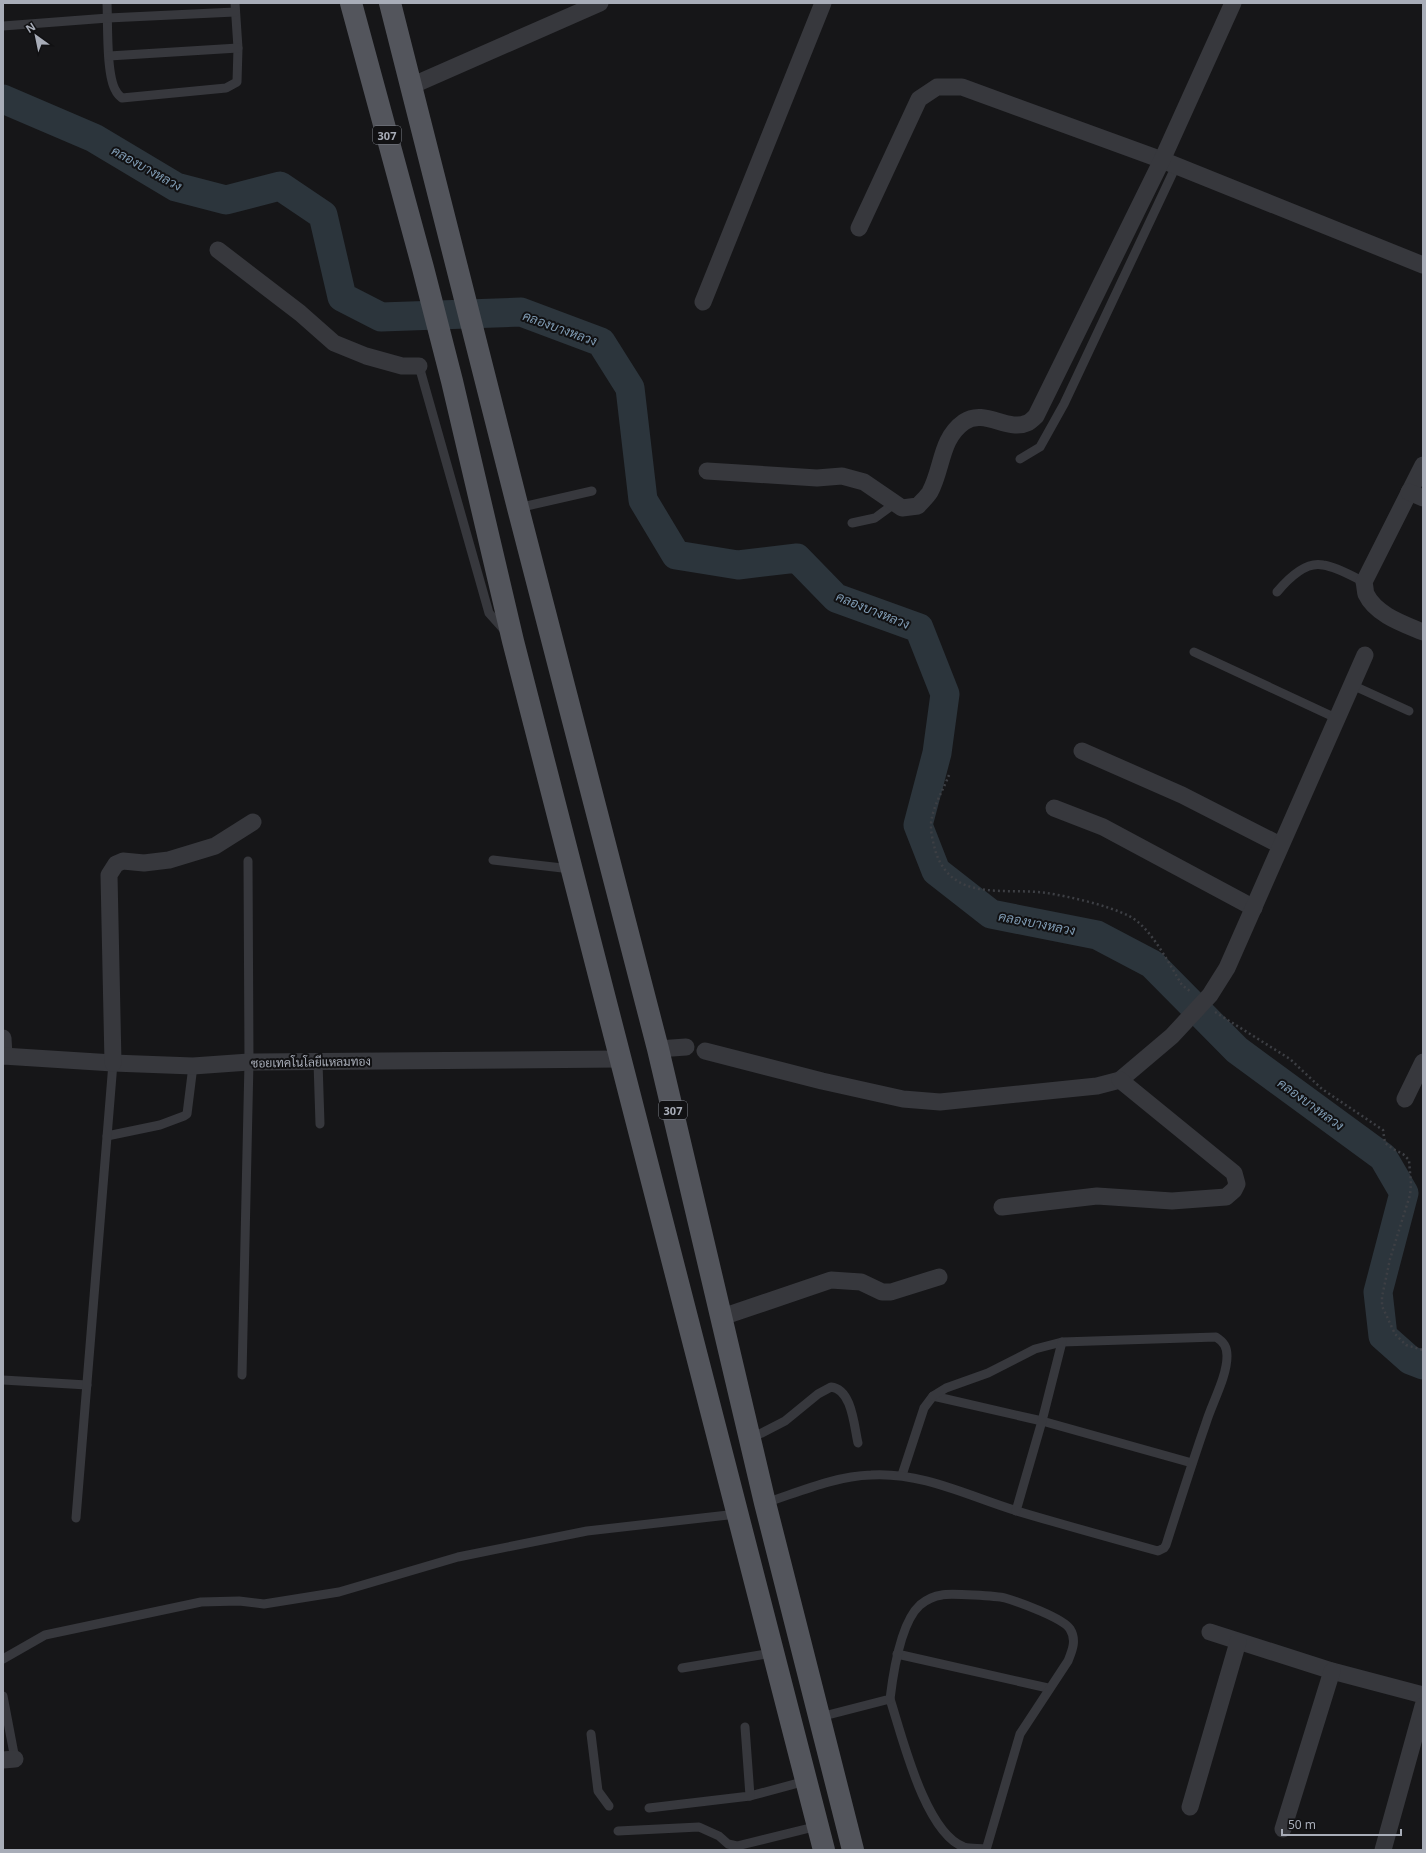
<svg xmlns="http://www.w3.org/2000/svg" width="1426" height="1853" font-family="'Noto Sans',Sarabun,sans-serif">
<style>
.lines{fill:none;stroke-linecap:round;stroke-linejoin:round}
.river{stroke:#2c353c;stroke-width:29}
.path{stroke:#3d3f44;stroke-width:2.5;stroke-dasharray:2 3;stroke-linecap:butt}
.service{stroke:#37383d;stroke-width:9}
.minor{stroke:#37383d;stroke-width:17}
.primary{stroke:#53555c;stroke-width:22}
.labels{text-anchor:middle;dominant-baseline:central;stroke-width:4;stroke-linejoin:round;paint-order:stroke}
.shield{fill:#111113;stroke:#7b7e86;stroke-width:1}
.shield-label{font-size:11px;font-weight:bold;fill:#a8adb8}
.street-label{font-size:12px;fill:#a8adb8;stroke:#111113}
.water-label{font-size:13px;font-style:italic;fill:#7f9bb3;stroke:#111113}
</style>
<rect width="100%" height="100%" fill="#161618"/>
<g class="lines">
<!-- river -->
<polyline class="river" points="3,99 94,138 176,187 226,200 280,186 323,215 342,297 381,317 521,312 601,342 630,388 643,500 676,555 738,565 797,558 836,598 919,628 945,694 937,753 918,825 936,871 991,914 1097,935 1152,964 1237,1050 1383,1157 1404,1193 1378,1292 1383,1336 1410,1360 1423,1365"/>
<!-- path -->
<g class="path">
<path d="M 949,775 C 944,788 935,803 932,817 C 929,828 933,842 936,853 C 954,903 1006,887 1047,893 C 1071,897 1107,905 1129,916 C 1151,927 1169,964 1182,985 L 1191,992"/>
<polyline points="1215,1012 1290,1059 1322,1089 1377,1126 1383,1130 1385,1143 1393,1149 1403,1154 1409,1160 1411,1184 1410,1195 1390,1259 1382,1297 1382,1306 1395,1334 1406,1345 1423,1350"/>
</g>
<!-- service -->
<g class="service">
<path d="M 107,3 C 108,23 106,76 116,91 C 117,94 120,96 122,98 L 226,88 L 237,82 L 238,48 L 235,3"/>
<polyline points="3,26 108,18 235,12"/>
<polyline points="109,56 238,48"/>
<polyline points="419,366 489,613 506,632"/>
<polyline points="1020,459 1040,447 1064,404 1176,166"/>
<polyline points="518,508 592,491"/>
<polyline points="852,523 875,518 894,504"/>
<path d="M 1277,592 C 1287,580 1305,561 1323,565 C 1337,567 1352,576 1364,582"/>
<polyline points="1194,652 1338,719"/>
<polyline points="1352,685 1409,711"/>
<polyline points="493,860 571,869"/>
<polyline points="318,1062 320,1124"/>
<polyline points="107,1136 160,1125 184,1116 187,1114 193,1066"/>
<polyline points="242,1375 249,1062 248,861"/>
<polyline points="3,1380 87,1385"/>
<path d="M 750,1439 L 785,1421 L 818,1394 L 831,1387 C 852,1389 854,1426 858,1443"/>
<polyline points="902,1475 924,1408 933,1396 1042,1421 1192,1463"/>
<path d="M 765,1503 C 799,1492 835,1476 871,1475 C 923,1472 968,1496 1017,1511 C 1064,1525 1111,1538 1158,1551 L 1164,1548 L 1166,1545 C 1179,1504 1192,1463 1206,1423 C 1212,1403 1227,1377 1227,1356 C 1227,1347 1224,1342 1216,1337 L 1062,1342 L 1035,1349 L 988,1373 L 946,1388 L 933,1396"/>
<polyline points="1016,1511 1042,1421 1062,1342"/>
<polyline points="76,1518 113,1063"/>
<polyline points="897,1654 1048,1688"/>
<polyline points="3,1659 45,1635 201,1602 239,1601 264,1604 339,1592 458,1557 587,1531 737,1514"/>
<polyline points="682,1668 772,1653"/>
<polyline points="3,1696 15,1759"/>
<path d="M 890,1699 C 902,1736 925,1833 964,1847 C 971,1849 979,1848 986,1849"/>
<path d="M 820,1717 L 890,1699 C 893,1674 900,1623 920,1605 C 926,1600 934,1596 942,1595 C 949,1593 998,1596 1005,1598 C 1019,1602 1063,1618 1070,1629 C 1077,1640 1072,1651 1068,1661 L 1020,1734 L 986,1850"/>
<polyline points="591,1734 598,1791 609,1806"/>
<polyline points="750,1796 806,1781"/>
<polyline points="649,1808 750,1796 745,1727"/>
<polyline points="618,1831 699,1827 719,1836 728,1844 737,1846 818,1826"/>
</g>
<!-- minor -->
<g class="minor">
<polyline points="411,86 600,3"/>
<polyline points="859,228 919,99 937,87 962,87 1162,160 1423,265"/>
<polyline points="218,250 300,313 334,343 366,356 402,366 419,366"/>
<polyline points="703,302 823,3"/>
<path d="M 1423,465 L 1364,582 C 1365,585 1365,591 1366,594 C 1376,615 1404,624 1423,632"/>
<path d="M 707,471 L 817,478 L 842,476 L 864,482 L 902,508 L 918,506 C 922,501 927,497 930,492 C 943,468 940,439 964,422 C 984,408 1008,432 1027,423 C 1030,422 1034,418 1036,416 L 1162,160 L 1233,3"/>
<polyline points="1409,492 1423,498"/>
<polyline points="1082,751 1182,795 1280,845"/>
<polyline points="1054,808 1103,827 1254,908"/>
<polyline points="3,1038 4,1056"/>
<polyline points="658,1049 686,1047"/>
<polyline points="705,1051 822,1081 903,1099 940,1102 1097,1086 1120,1080 1172,1036 1210,995 1227,968 1365,655"/>
<polyline points="3,1056 113,1063 193,1066 249,1062 620,1059"/>
<polyline points="113,1063 109,875 116,864 123,861 144,863 169,860 215,846 253,822"/>
<polyline points="1405,1099 1423,1062"/>
<polyline points="1002,1207 1097,1196 1172,1201 1226,1197 1234,1190 1237,1184 1234,1173 1120,1080"/>
<polyline points="722,1317 831,1280 861,1282 882,1292 891,1292 939,1277"/>
<polyline points="1210,1632 1332,1671 1423,1695"/>
<polyline points="3,1760 15,1759"/>
<polyline points="1190,1807 1238,1642"/>
<polyline points="1283,1829 1332,1671"/>
<polyline points="1383,1850 1423,1706"/>
</g>
<!-- primary -->
<g class="primary">
<polyline points="351,3 423,268 452,381 513,641 824,1850"/>
<polyline points="390,3 518,508 658,1049 765,1503 853,1850"/>
</g>
</g>
<g class="labels">
<!-- shield labels -->
<g class="shield">
<rect x="373" y="126" width="28" height="18" rx="3"/>
<rect x="659" y="1101" width="28" height="18" rx="3"/>
</g>
<g class="shield-label">
<text x="387" y="135">307</text>
<text x="673" y="1110">307</text>
</g>
<!-- street labels -->
<g class="street-label">
<text transform="translate(311 1062) rotate(-1)">ซอยเทคโนโลยีแหลมทอง</text>
</g>
<!-- water labels -->
<g class="water-label">
<text transform="translate(147 168) rotate(29)">คลองบางหลวง</text>
<text transform="translate(560 328) rotate(20)">คลองบางหลวง</text>
<text transform="translate(873 610) rotate(22)">คลองบางหลวง</text>
<text transform="translate(1037 923) rotate(11)">คลองบางหลวง</text>
<text transform="translate(1311 1104) rotate(36)">คลองบางหลวง</text>
</g>
</g>
<!-- border -->
<rect width="1426" height="1853" fill="none" stroke="#a8adb8" stroke-width="8"/>
<!-- north arrow -->
<g transform="translate(36 36) rotate(327)" stroke="#111113" stroke-width="3" paint-order="stroke">
<path d="M0-3L7 15L0 10L-7 15Z" fill="#a8adb8"/>
<text y="-6" font-size="11" font-weight="bold" text-anchor="middle" fill="#a8adb8">N</text>
</g>
<!-- scale -->
<path d="M1282 1829v6h119v-6" fill="none" stroke="#a8adb8" stroke-width="2"/>
<text x="1288" y="1829" font-size="12" fill="#a8adb8" stroke="#111113" stroke-width="3" paint-order="stroke">50 m</text>
</svg>
